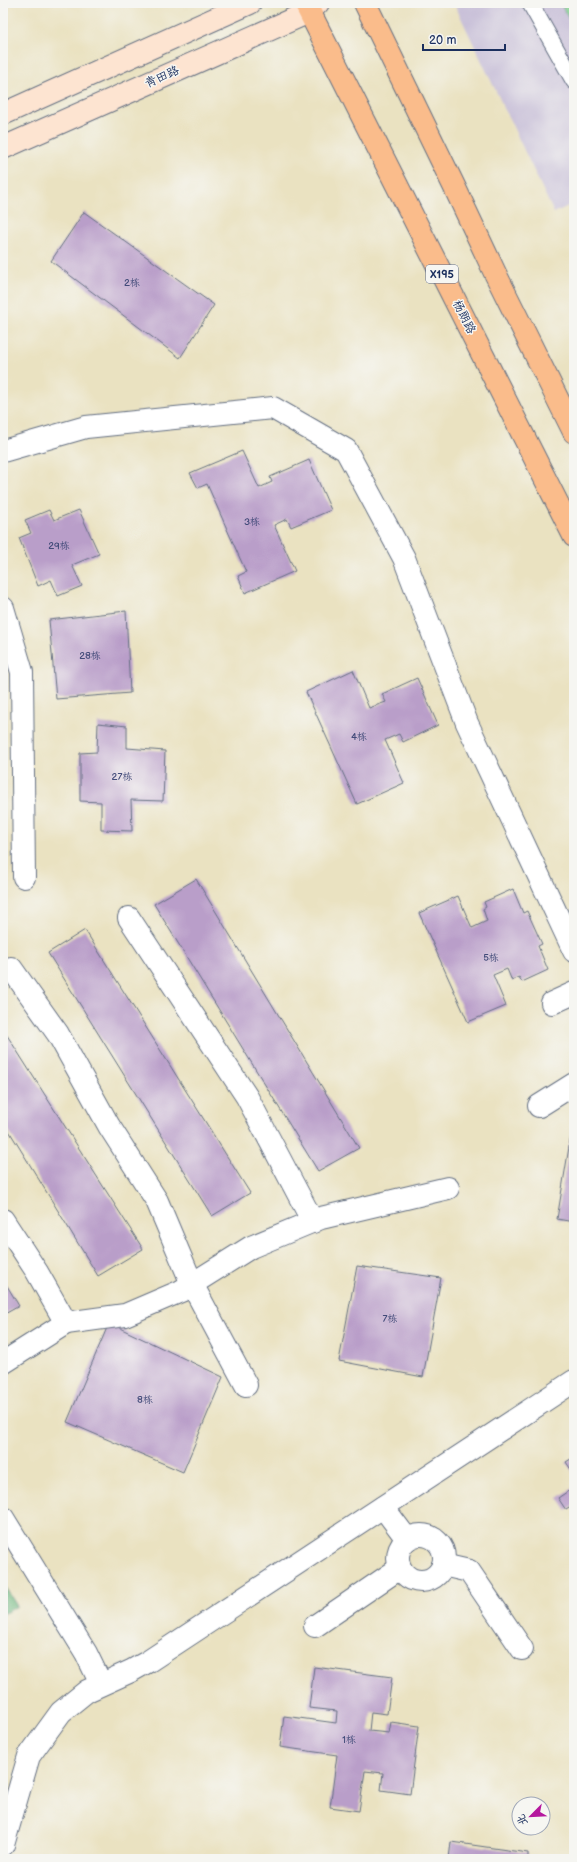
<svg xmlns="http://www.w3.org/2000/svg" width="577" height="1862" font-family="'Balsamiq Sans','LXGW WenKai TC',sans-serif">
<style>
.industrial{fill:#c8bfd8}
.green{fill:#8bd794;stroke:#538379}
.forest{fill:#70b87e;stroke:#46746e}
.building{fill:#b99ec9}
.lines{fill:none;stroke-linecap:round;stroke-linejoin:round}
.service-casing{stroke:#636e81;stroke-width:18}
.minor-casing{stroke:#636e81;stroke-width:24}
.secondary-casing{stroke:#636e81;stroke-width:24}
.primary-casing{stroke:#636e81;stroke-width:24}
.service{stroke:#fff;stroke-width:16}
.minor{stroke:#fff;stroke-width:22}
.secondary{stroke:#fde4d1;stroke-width:22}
.primary{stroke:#fabc8b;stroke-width:22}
.labels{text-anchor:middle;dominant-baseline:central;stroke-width:3;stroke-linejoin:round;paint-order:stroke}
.number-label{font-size:10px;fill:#424b79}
.shield{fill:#f6f6f2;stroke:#5d6b8a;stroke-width:1}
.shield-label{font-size:11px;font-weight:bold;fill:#1b2f5e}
.street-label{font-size:12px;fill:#1b2f5e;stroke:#f6f6f2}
</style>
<rect width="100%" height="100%" fill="#f6f6f2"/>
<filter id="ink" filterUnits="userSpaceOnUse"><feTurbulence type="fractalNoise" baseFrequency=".025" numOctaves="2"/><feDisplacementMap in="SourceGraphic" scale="8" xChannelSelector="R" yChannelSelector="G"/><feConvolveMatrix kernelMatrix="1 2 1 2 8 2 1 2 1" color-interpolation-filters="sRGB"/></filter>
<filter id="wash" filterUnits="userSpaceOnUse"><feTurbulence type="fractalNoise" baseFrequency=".012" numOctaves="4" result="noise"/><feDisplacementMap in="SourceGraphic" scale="16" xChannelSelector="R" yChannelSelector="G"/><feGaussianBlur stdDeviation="0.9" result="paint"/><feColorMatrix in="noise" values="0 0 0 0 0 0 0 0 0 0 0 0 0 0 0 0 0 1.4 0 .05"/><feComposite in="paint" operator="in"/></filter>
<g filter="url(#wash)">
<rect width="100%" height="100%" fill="#eae2c1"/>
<!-- industrial -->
<polygon class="industrial" points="454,3 574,3 574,203 554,213"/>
<!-- green -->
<polygon class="green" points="560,3 574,3 574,28"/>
<!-- forest -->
<polygon class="forest" points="3,1584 17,1606 3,1614"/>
<g id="blocks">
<!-- building -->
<g class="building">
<polygon points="84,212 214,305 180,358 51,261"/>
<polygon points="242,451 259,488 272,482 270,477 309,460 331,510 291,527 287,519 274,525 295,571 245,593 238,576 246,572 207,484 198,488 190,473"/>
<polygon points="49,510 54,520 79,510 99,554 72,565 82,586 58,596 51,580 38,586 19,538 31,533 25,520"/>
<polygon points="126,611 130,693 56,699 49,620"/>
<polygon points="353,670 369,708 386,702 382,694 417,678 438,725 403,742 399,734 385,740 404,783 357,804 306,692"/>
<polygon points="98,723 127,726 127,748 165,751 163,801 131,800 132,831 101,830 101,802 80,801 80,753 97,752"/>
<polygon points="196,879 359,1148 318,1171 154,904"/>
<polygon points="513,889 523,913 527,911 542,944 538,946 548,970 522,982 519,977 512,981 507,969 493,975 506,1006 468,1022 419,913 458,896 472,928 487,921 483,909 486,907 484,902"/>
<polygon points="85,930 250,1193 212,1216 48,953"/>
<polygon points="3,1029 143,1249 98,1276 3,1121"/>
<polygon points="572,1129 574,1130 574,1222 557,1219"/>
<polygon points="357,1266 441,1278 423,1377 339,1361"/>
<polygon points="3,1279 19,1306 3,1315"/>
<polygon points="109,1323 223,1377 183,1472 67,1422"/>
<polygon points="574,1457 574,1474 566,1462"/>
<polygon points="574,1487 574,1505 566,1510 558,1498"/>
<polygon points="314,1667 392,1677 387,1714 371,1712 369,1731 389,1733 391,1722 419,1726 410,1794 381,1790 383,1773 365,1771 359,1811 330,1807 337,1755 280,1747 284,1716 336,1723 337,1711 309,1708"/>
<polygon points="451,1842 528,1853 528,1859 449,1859"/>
</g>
</g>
</g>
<g filter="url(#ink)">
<use href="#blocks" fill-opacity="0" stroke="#636e81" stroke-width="1"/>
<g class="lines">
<!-- service casing -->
<g class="service-casing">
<polyline id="service" points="530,3 574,81"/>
</g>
<!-- minor casing -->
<g class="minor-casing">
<g id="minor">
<polyline points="3,451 86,427 273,408 346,450 404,558 467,723 574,951"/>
<polyline points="3,608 22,672 24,877"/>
<polyline points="129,918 247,1097 313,1222"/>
<polyline points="11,968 58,1034 109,1126 157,1201 192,1284 246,1385"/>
<polyline points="552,1003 574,993"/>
<polyline points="539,1106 574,1084"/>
<polyline points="3,1220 37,1272 66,1323 125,1315 181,1291 251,1247 321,1218 448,1188"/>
<polyline points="3,1363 66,1323"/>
<polyline points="383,1507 407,1539"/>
<polyline points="3,1518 86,1653 101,1684"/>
<circle cx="421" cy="1558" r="23"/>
<polyline points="443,1565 469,1571 522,1649"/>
<polyline points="315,1626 400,1568"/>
<polyline points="3,1845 29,1756 61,1712 87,1691 131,1671 149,1661 574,1381"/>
</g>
</g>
<!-- secondary casing -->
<g class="secondary-casing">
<g id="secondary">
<polyline points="3,114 250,3"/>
<polyline points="3,148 309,12 318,3"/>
</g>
</g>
<!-- primary casing -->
<g class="primary-casing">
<g id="primary">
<polyline points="305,3 574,536"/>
<polyline points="365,3 454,186 495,273 574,432"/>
</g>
</g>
<!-- service -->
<use href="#service" class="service"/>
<!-- minor -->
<use href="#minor" class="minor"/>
<!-- secondary -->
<use href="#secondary" class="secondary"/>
<!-- primary -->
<use href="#primary" class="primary"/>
</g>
</g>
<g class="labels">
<!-- number labels -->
<g class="number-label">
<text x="132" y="283">2栋</text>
<text x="252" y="522">3栋</text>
<text x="59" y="546">29栋</text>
<text x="90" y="656">28栋</text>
<text x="359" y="737">4栋</text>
<text x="122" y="777">27栋</text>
<text x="491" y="958">5栋</text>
<text x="390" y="1319">7栋</text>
<text x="145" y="1400">8栋</text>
<text x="349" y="1740">1栋</text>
</g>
<!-- shield labels -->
<rect class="shield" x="426" y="265" width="32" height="18" rx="3"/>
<g class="shield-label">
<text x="442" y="274">X195</text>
</g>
<!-- street labels -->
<g class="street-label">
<text transform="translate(162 77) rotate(-24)">青田路</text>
<text transform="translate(464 317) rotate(63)">杨朗路</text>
</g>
</g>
<!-- margin -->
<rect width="577" height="1862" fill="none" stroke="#f6f6f2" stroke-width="16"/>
<!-- north arrow -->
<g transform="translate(531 1816) rotate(246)"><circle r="19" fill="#f6f6f2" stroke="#9ea6b7"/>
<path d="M0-3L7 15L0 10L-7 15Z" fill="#b5179e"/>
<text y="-6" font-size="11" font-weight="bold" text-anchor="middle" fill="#1b2f5e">北</text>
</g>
<!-- scale -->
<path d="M423 44v6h82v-6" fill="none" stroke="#1b2f5e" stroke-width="2"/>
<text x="429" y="44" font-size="12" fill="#1b2f5e" stroke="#f6f6f2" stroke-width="3" paint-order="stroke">20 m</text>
</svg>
